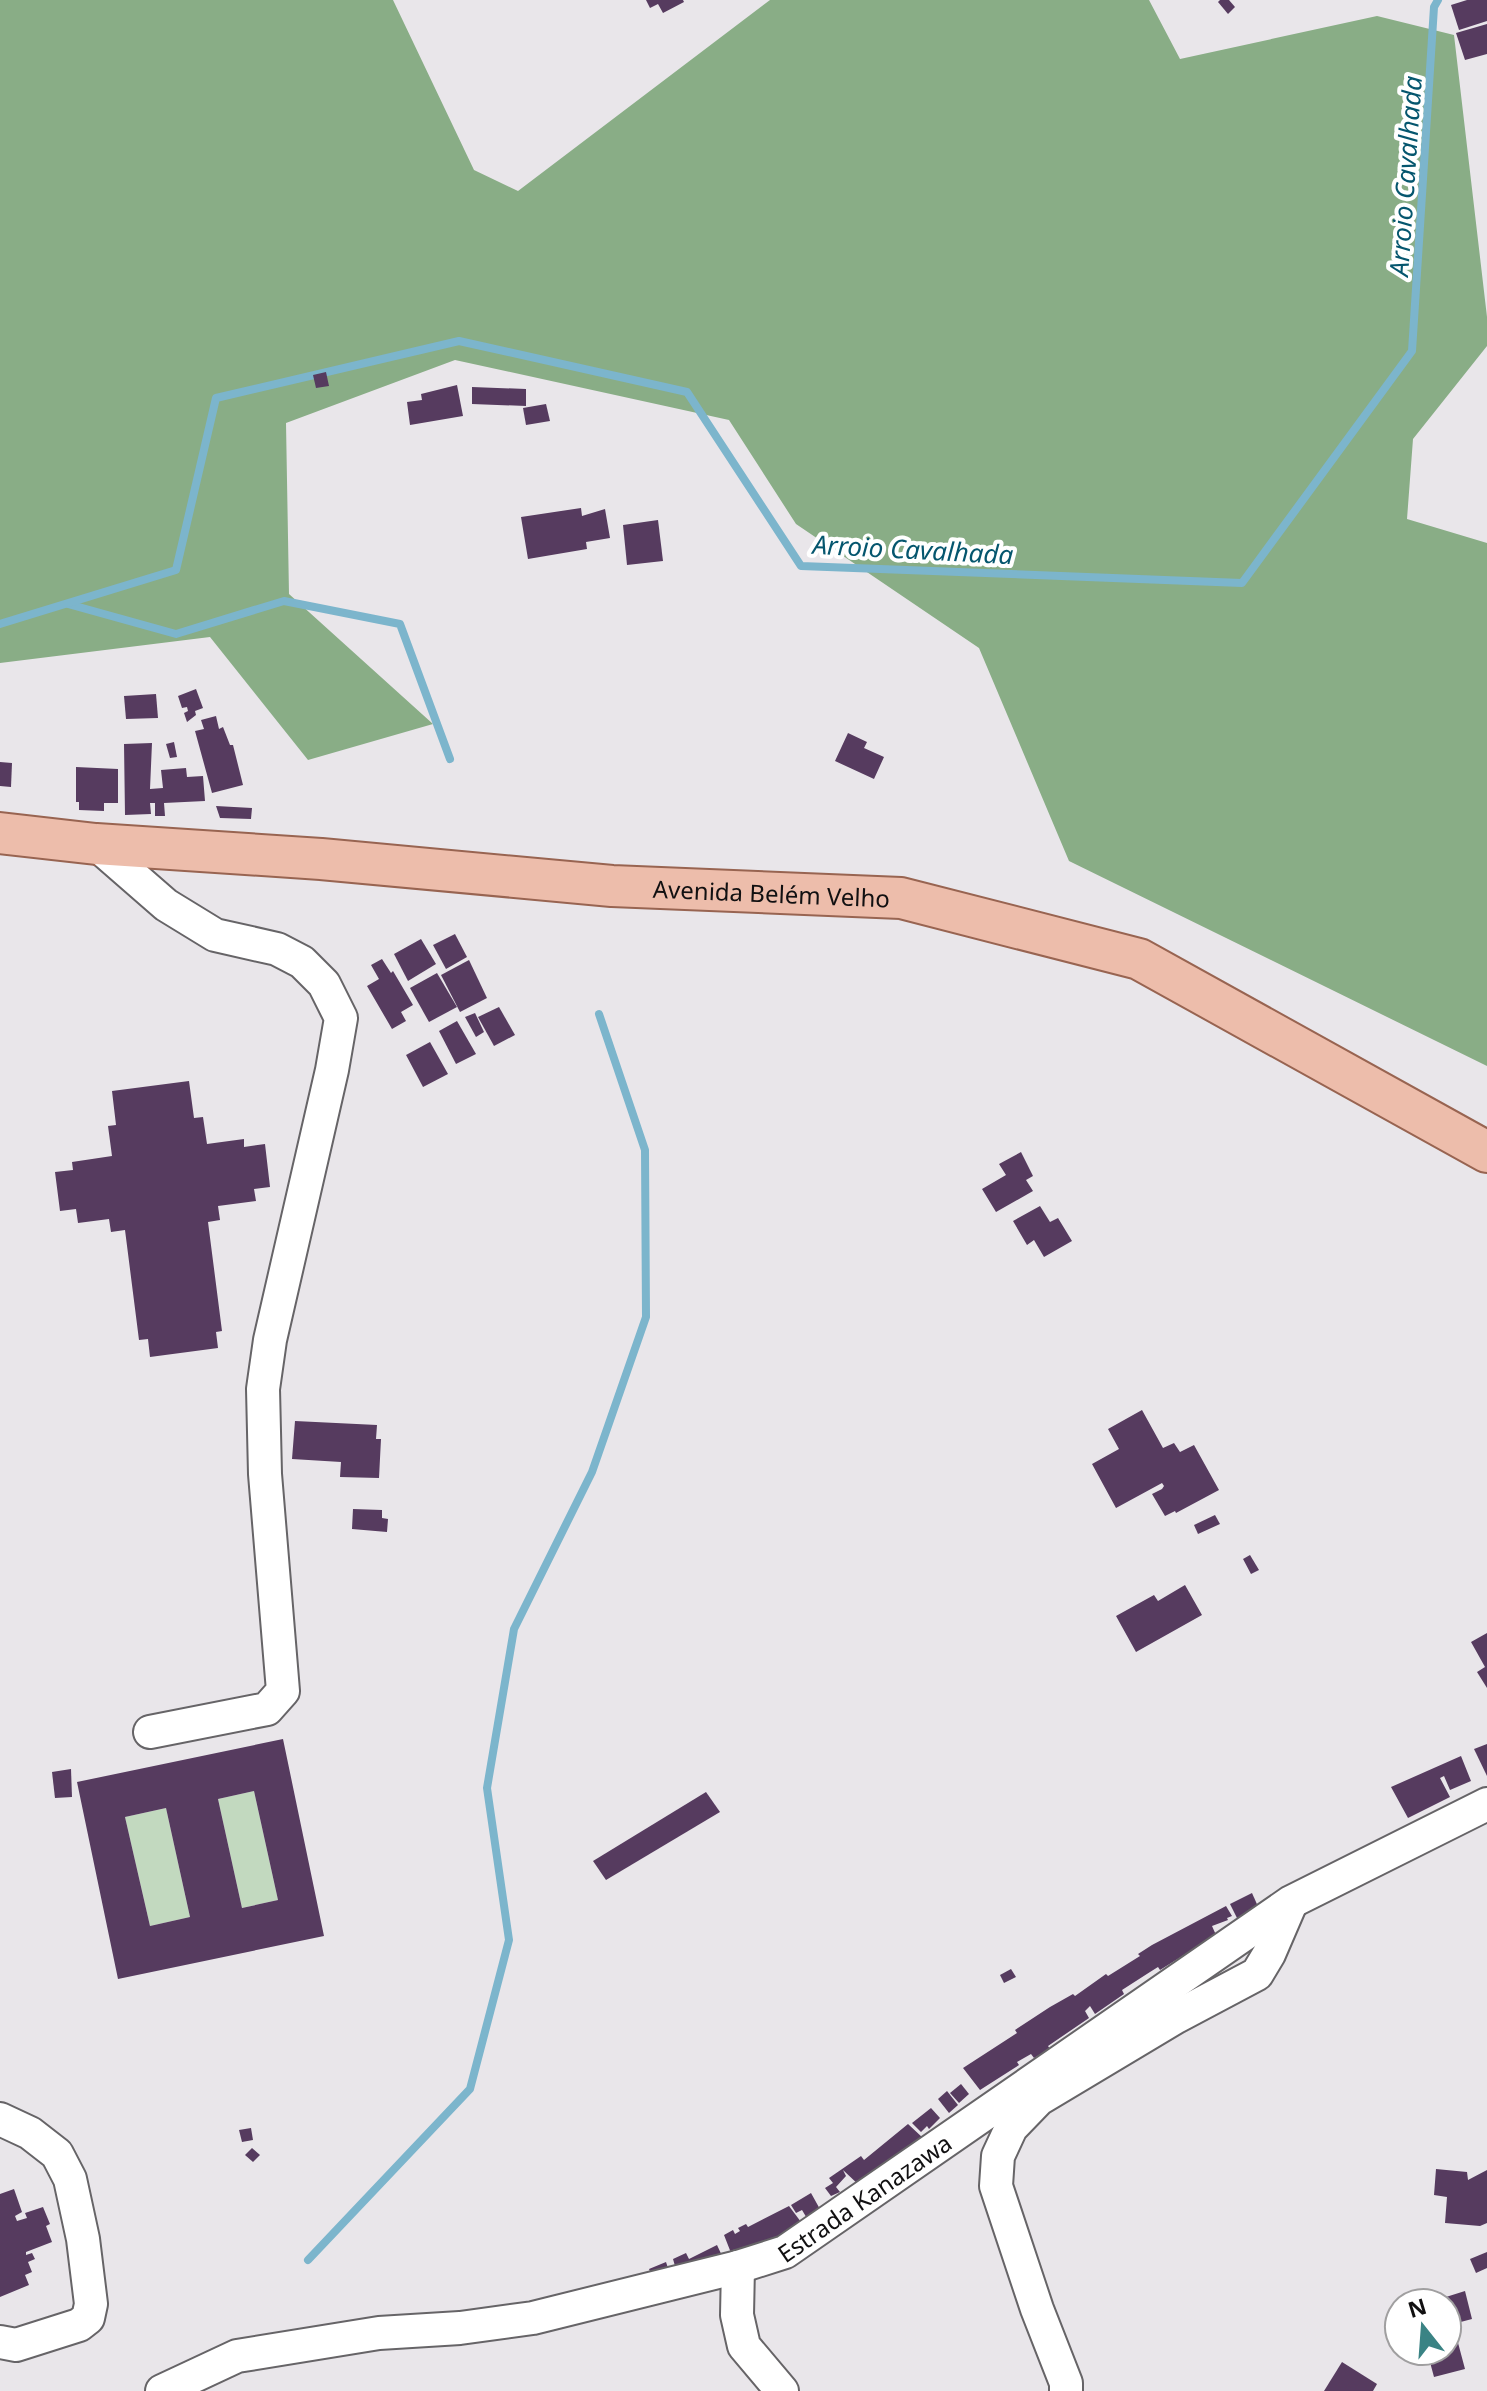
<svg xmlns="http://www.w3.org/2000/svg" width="1487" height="2391" font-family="'Noto Sans',sans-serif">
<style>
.green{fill:#c2d9bf}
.forest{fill:#89ad86}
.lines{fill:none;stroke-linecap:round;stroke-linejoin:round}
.stream{stroke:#7cb5cc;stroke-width:8}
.building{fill:#563b5f;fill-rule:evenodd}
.minor-casing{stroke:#666467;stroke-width:36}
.major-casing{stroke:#986451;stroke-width:44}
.minor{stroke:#fff;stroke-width:32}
.major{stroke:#edbdab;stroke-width:40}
.labels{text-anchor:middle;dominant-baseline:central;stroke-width:8;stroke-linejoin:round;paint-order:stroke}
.street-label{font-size:24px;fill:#111011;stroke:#fff}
.water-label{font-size:26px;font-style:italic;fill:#05566e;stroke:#fff}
</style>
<rect width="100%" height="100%" fill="#e9e6ea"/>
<!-- green -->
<g class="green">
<polygon points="254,1791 278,1900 242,1908 218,1799"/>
<polygon points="166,1808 190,1917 150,1926 125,1817"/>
</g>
<!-- forest -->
<polygon class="forest" points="0,0 393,0 474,170 518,191 770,0 1149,0 1180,59 1377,16 1454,35 1487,317 1487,346 1413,439 1407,519 1487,543 1487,1066 1069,861 979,648 796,524 729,420 455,360 286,423 289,594 433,724 308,760 210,637 0,663"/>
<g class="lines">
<!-- stream -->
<g class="stream">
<polyline points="68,604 176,634 284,601 400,624 450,759"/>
<polyline points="0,624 176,570 216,398 459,341 687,392 801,566 1242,583 1412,351 1434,7 1438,0"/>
<polyline points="308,2260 470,2089 509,1940 487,1788 514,1629 592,1472 646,1317 645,1150 599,1014"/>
</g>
</g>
<!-- building -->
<g class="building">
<polygon points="646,0 683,0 684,2 663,13 658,4 650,8"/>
<polygon points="1220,0 1229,0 1235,7 1228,14 1218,2"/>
<polygon points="1467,0 1487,0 1487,21 1459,30 1451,5"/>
<polygon points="1487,24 1487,54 1465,60 1456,33"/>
<polygon points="326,372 329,386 316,388 313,375"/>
<polygon points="457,385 463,416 410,425 407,402 422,400 421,394"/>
<polygon points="472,387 526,389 526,406 472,404"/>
<polygon points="546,404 550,421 526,425 523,408"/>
<polygon points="581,508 582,516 605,509 610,538 586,542 587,549 528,559 521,517"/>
<polygon points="658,520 663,561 627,565 623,525"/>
<polygon points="196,689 203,708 195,711 196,715 187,722 184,713 188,711 187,707 182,708 178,696"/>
<polygon points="156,694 158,718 126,719 124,696"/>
<polygon points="216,716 219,729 223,727 230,745 233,745 243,785 212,793 195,731 204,729 201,720"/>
<polygon points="848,733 867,742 864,748 884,757 874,779 835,761"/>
<polygon points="174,742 177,757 170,758 166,744"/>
<polygon points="152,743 150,789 163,788 161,770 186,768 187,777 203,776 205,801 164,803 165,816 155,816 155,803 150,803 151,814 125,815 124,744"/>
<polygon points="0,762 12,763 11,787 0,786"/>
<polygon points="76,767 118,769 118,803 104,803 104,811 79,810 79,802 76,802"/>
<polygon points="216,806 252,808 251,819 220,818"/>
<polygon points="455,934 467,957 446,969 433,945"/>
<polygon points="421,939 436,964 408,981 394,954"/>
<polygon points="382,959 391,973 393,971 413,1005 401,1012 406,1021 392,1029 367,986 379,979 371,965"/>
<polygon points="469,960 487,998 460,1012 441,975"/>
<polygon points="437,973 457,1007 429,1022 410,988"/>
<polygon points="499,1007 515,1035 494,1046 478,1017"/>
<polygon points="475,1013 484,1032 476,1037 465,1017"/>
<polygon points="457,1021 476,1054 456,1064 439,1031"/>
<polygon points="430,1042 448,1074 423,1087 406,1055"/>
<polygon points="189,1081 194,1118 203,1117 207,1144 244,1139 244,1147 265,1144 270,1187 254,1189 256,1201 218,1206 220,1220 208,1222 222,1331 216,1332 218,1348 150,1357 148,1339 139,1340 125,1230 111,1232 109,1219 78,1223 76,1209 60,1211 55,1172 73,1170 72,1162 112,1156 108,1126 116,1125 112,1091"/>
<polygon points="1021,1152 1033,1176 1026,1180 1033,1191 996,1212 982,1189 1006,1175 999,1164"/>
<polygon points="1040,1206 1050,1222 1058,1218 1072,1241 1044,1257 1034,1240 1027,1245 1013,1221"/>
<polygon points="1142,1410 1163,1448 1174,1443 1180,1452 1194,1445 1219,1490 1176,1513 1175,1511 1165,1516 1152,1494 1162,1489 1164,1486 1162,1483 1116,1508 1092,1464 1119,1449 1108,1429"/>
<polygon points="295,1421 377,1425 376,1439 381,1439 379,1478 340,1477 341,1462 292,1459"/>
<polygon points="353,1509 382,1510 382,1518 388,1519 387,1532 352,1529"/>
<polygon points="1215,1515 1220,1524 1198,1534 1194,1525"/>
<polygon points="1250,1555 1259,1570 1251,1574 1243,1559"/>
<polygon points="1185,1585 1202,1615 1136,1652 1116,1616 1154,1595 1158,1601"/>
<polygon points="1487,1633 1487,1688 1477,1672 1485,1667 1471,1642"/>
<path d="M 283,1739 L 324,1936 L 118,1979 L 77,1782 ZM 254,1791 L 278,1900 L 242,1908 L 218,1799 ZM 166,1808 L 190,1917 L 150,1926 L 125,1817 Z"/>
<polygon points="1487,1744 1487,1776 1474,1749"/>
<polygon points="1461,1756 1471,1781 1450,1790 1444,1776 1440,1778 1450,1797 1408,1818 1391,1787"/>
<polygon points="71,1769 72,1797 55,1798 52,1772"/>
<polygon points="706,1792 720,1812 606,1880 593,1861"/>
<polygon points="1252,1893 1260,1911 1239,1922 1230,1904"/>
<polygon points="1226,1906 1232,1916 1227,1918 1228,1920 1212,1926 1216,1935 1160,1970 1158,1967 1150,1972 1122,1990 1124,1994 1095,2014 1090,2006 1085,2011 1089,2018 1048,2046 1050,2049 1034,2058 1031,2054 1017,2062 1019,2065 980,2090 963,2068 1017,2033 1015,2030 1050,2007 1073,1994 1075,1996 1106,1974 1108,1976 1140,1956 1138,1954 1152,1945"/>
<polygon points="1011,1969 1016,1977 1004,1983 1000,1975"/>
<polygon points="961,2084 969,2094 959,2103 950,2093"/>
<polygon points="947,2091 958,2105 949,2113 938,2099"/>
<polygon points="931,2108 940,2118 929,2129 927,2126 921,2132 912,2123"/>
<polygon points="908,2124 923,2138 861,2187 843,2170 846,2176 836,2187 840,2192 831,2196 825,2188 833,2183 829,2178 861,2156 864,2160"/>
<polygon points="251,2128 253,2140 242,2142 239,2130"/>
<polygon points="252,2148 260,2155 253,2162 245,2155"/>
<polygon points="1436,2169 1467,2172 1468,2180 1487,2170 1487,2223 1480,2226 1445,2223 1447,2197 1434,2195"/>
<polygon points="14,2189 22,2212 15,2216 17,2221 27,2218 25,2213 43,2207 50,2224 46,2226 52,2242 26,2252 26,2255 32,2253 35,2259 28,2262 32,2272 25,2275 29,2285 0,2297 0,2194"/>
<polygon points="811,2193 821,2211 808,2220 802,2210 796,2213 791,2205"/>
<polygon points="789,2206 801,2222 787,2232 733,2258 724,2235 733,2230 735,2234 740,2231 738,2228 746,2224 748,2227"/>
<polygon points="717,2245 724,2260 655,2284 649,2269 666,2262 668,2268 675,2266 673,2259 686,2253 689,2259"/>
<polygon points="1487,2252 1487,2268 1476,2273 1470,2259"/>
<polygon points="1465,2291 1472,2319 1453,2324 1465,2369 1434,2377 1427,2351 1447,2351 1447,2303 1430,2302"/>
<polygon points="1342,2362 1377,2384 1373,2391 1324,2391"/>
</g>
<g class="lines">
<!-- minor casing -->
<g class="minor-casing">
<g id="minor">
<polyline points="96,844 166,905 215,935 277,949 302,962 324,984 341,1018 332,1070 270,1340 263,1389 265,1474 283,1691 267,1709 150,1732"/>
<polyline points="0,2119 30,2133 57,2154 70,2179 83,2239 91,2304 88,2318 79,2325 16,2345 0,2342"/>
<polyline points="738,2267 737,2315 744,2346 782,2391"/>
<path id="s1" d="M 162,2391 L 237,2356 L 379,2333 L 460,2328 L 533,2318 L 738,2267 L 785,2252 L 1291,1902 L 1487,1804"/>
<polyline points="1066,2391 1066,2383 1037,2309 996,2186 998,2156 1011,2128 1039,2099 1176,2017 1257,1974 1269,1954 1291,1903"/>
</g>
</g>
<!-- major casing -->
<g class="major-casing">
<g id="major">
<path id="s2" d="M 0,833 L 96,844 L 321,859 L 612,886 L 901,898 L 1139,959 L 1487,1152"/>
</g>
</g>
<!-- minor -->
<use href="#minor" class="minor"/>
<!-- major -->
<use href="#major" class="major"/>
</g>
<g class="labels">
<!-- street labels -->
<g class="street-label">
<text stroke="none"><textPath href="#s2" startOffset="774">Avenida Belém Velho</textPath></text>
<text stroke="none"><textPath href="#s1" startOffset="738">Estrada Kanazawa</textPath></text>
</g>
<!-- water labels -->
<g class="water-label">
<text transform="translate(1405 176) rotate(-86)">Arroio Cavalhada</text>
<text transform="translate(913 549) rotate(3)">Arroio Cavalhada</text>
</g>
</g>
<!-- north arrow -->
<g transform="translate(1423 2327) rotate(343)"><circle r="38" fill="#ffffff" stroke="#a09fa0" stroke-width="2"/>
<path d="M0-6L14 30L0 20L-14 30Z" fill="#3a8384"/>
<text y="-12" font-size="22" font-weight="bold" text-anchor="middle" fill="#111011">N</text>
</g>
</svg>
